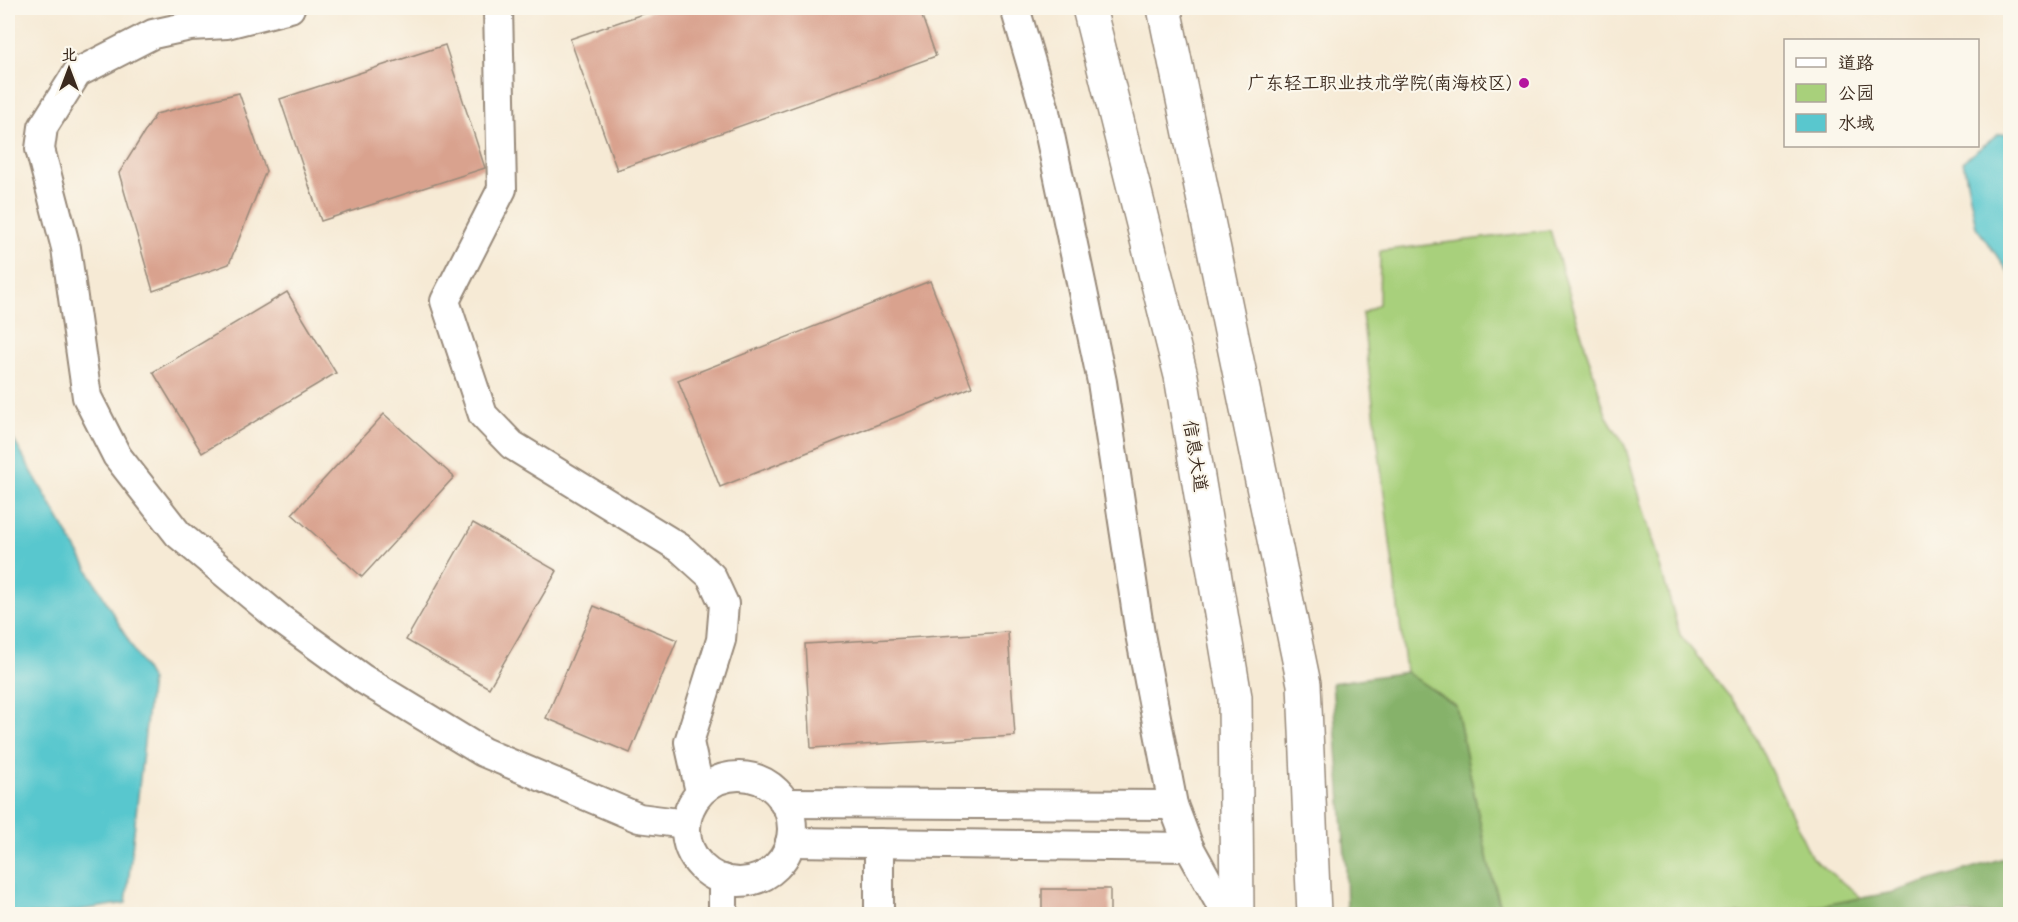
<svg xmlns="http://www.w3.org/2000/svg" width="2018" height="922" font-family="'Comic Neue','LXGW WenKai TC',sans-serif">
<style>
.green{fill:#a8d07b;stroke:#727d4c;stroke-width:1.5}
.forest{fill:#86b26b;stroke:#606e44;stroke-width:1.5}
.water{fill:#59c7ce;stroke:#4a7876;stroke-width:1.5}
.building{fill:#d9a28e}
.lines{fill:none;stroke-linecap:round;stroke-linejoin:round}
.minor-casing{stroke:#988a7a;stroke-width:32}
.major-casing{stroke:#988a7a;stroke-width:36}
.minor{stroke:#fff;stroke-width:28}
.major{stroke:#fff;stroke-width:33}
.poi-dot{fill:#b5179e;stroke:#fbf7ec;stroke-width:2}
.labels{text-anchor:middle;dominant-baseline:central;stroke-width:4.5;stroke-linejoin:round;paint-order:stroke}
.poi-label{font-size:18px;fill:#3b2a1e;stroke:#fbf7ec;text-anchor:end}
.street-label{font-size:18px;fill:#3b2a1e;stroke:#fbf7ec}
</style>
<rect width="100%" height="100%" fill="#fbf7ec"/>
<filter id="ink" filterUnits="userSpaceOnUse"><feTurbulence type="fractalNoise" baseFrequency=".0167" numOctaves="2"/><feDisplacementMap in="SourceGraphic" scale="12" xChannelSelector="R" yChannelSelector="G"/><feConvolveMatrix kernelMatrix="1 2 1 2 8 2 1 2 1" color-interpolation-filters="sRGB"/></filter>
<filter id="wash" filterUnits="userSpaceOnUse"><feTurbulence type="fractalNoise" baseFrequency=".008" numOctaves="4" result="noise"/><feDisplacementMap in="SourceGraphic" scale="24" xChannelSelector="R" yChannelSelector="G"/><feGaussianBlur stdDeviation="1.35" result="paint"/><feColorMatrix in="noise" values="0 0 0 0 0 0 0 0 0 0 0 0 0 0 0 0 0 1.4 0 .05"/><feComposite in="paint" operator="in"/></filter>
<g filter="url(#wash)">
<rect width="100%" height="100%" fill="#f6ead5"/>
<!-- green -->
<polygon class="green" points="1550,230 1606,415 1625,446 1680,635 1745,716 1812,858 1862,898 1792,911 1793,914 1503,914 1489,866 1456,706 1406,672 1362,314 1379,304 1380,251"/>
<!-- forest -->
<g class="forest">
<polygon points="1406,672 1456,706 1489,866 1502,914 1347,914 1346,869 1332,683"/>
<polygon points="2010,856 2010,914 1793,914 1792,911 1894,892"/>
</g>
<!-- water -->
<g class="water">
<polygon points="1999,134 2010,134 2010,274 1976,227 1963,161"/>
<polygon points="8,430 151,680 126,903 54,914 8,914"/>
</g>
<g id="blocks">
<!-- building -->
<g class="building">
<polygon points="660,8 919,8 936,56 617,170 570,39"/>
<polygon points="445,45 485,168 321,221 280,99"/>
<polygon points="239,93 266,171 229,264 153,291 119,173 156,114"/>
<polygon points="930,281 972,387 720,487 678,380"/>
<polygon points="287,292 336,373 202,453 153,372"/>
<polygon points="384,414 454,477 362,577 292,514"/>
<polygon points="473,523 557,571 489,688 406,640"/>
<polygon points="594,606 677,640 630,753 546,718"/>
<polygon points="1008,632 1015,736 811,748 805,644"/>
<rect x="1042" y="889" width="68" height="25"/>
</g>
</g>
</g>
<g filter="url(#ink)">
<use href="#blocks" fill-opacity="0" stroke="#988a7a" stroke-width="1.5"/>
<g class="lines">
<!-- minor casing -->
<g class="minor-casing">
<g id="minor">
<polyline points="290,8 227,24 190,26 153,34 77,73 43,127 40,149 66,248 87,397 117,456 178,534 279,618 363,679 483,752 639,818 686,824"/>
<polyline points="498,8 502,189 445,301 483,415 512,445 680,548 711,576 724,604 721,640 689,742 700,792"/>
<polyline points="1015,8 1044,107 1102,382 1140,634 1173,805 1189,847"/>
<circle cx="739" cy="829" r="53"/>
<polyline points="784,803 1173,805"/>
<polyline points="790,842 1189,847 1226,914"/>
<polyline points="879,843 879,914"/>
<polyline points="723,879 723,914"/>
</g>
</g>
<!-- major casing -->
<g class="major-casing">
<g id="major">
<polyline points="1089,8 1181,376 1235,697 1237,914"/>
<polyline points="1164,8 1304,684 1314,914"/>
</g>
</g>
<!-- minor -->
<use href="#minor" class="minor"/>
<!-- major -->
<use href="#major" class="major"/>
</g>
</g>
<!-- markers -->
<circle class="poi-dot" cx="1524" cy="83" r="6"/>
<g class="labels">
<!-- poi labels -->
<g class="poi-label">
<text x="1512" y="83">广东轻工职业技术学院(南海校区)</text>
</g>
<!-- street labels -->
<g class="street-label">
<text transform="translate(1195 456) rotate(81)">信息大道</text>
</g>
</g>
<!-- margin -->
<rect width="2018" height="922" fill="none" stroke="#fbf7ec" stroke-width="30"/>
<!-- legend -->
<rect x="1784" y="39" width="195" height="108" fill="#fbf7ec" stroke="#aea59a" stroke-width="1.5"/>
<rect x="1796" y="58" width="30" height="9" fill="#ffffff" stroke="#aea59a" stroke-width="1.5"/>
<text x="1838" y="69" font-size="18" fill="#3b2a1e">道路</text>
<rect x="1796" y="84" width="30" height="18" fill="#a8d07b" stroke="#aea59a" stroke-width="1.5"/>
<text x="1838" y="99" font-size="18" fill="#3b2a1e">公园</text>
<rect x="1796" y="114" width="30" height="18" fill="#59c7ce" stroke="#aea59a" stroke-width="1.5"/>
<text x="1838" y="129" font-size="18" fill="#3b2a1e">水域</text>
<!-- north arrow -->
<g transform="translate(69 69)" stroke="#fbf7ec" stroke-width="4.5" paint-order="stroke">
<path d="M0-4.5L10 22L0 15L-10 22Z" fill="#3b2a1e"/>
<text y="-9" font-size="16" font-weight="bold" text-anchor="middle" fill="#3b2a1e">北</text>
</g>
</svg>
